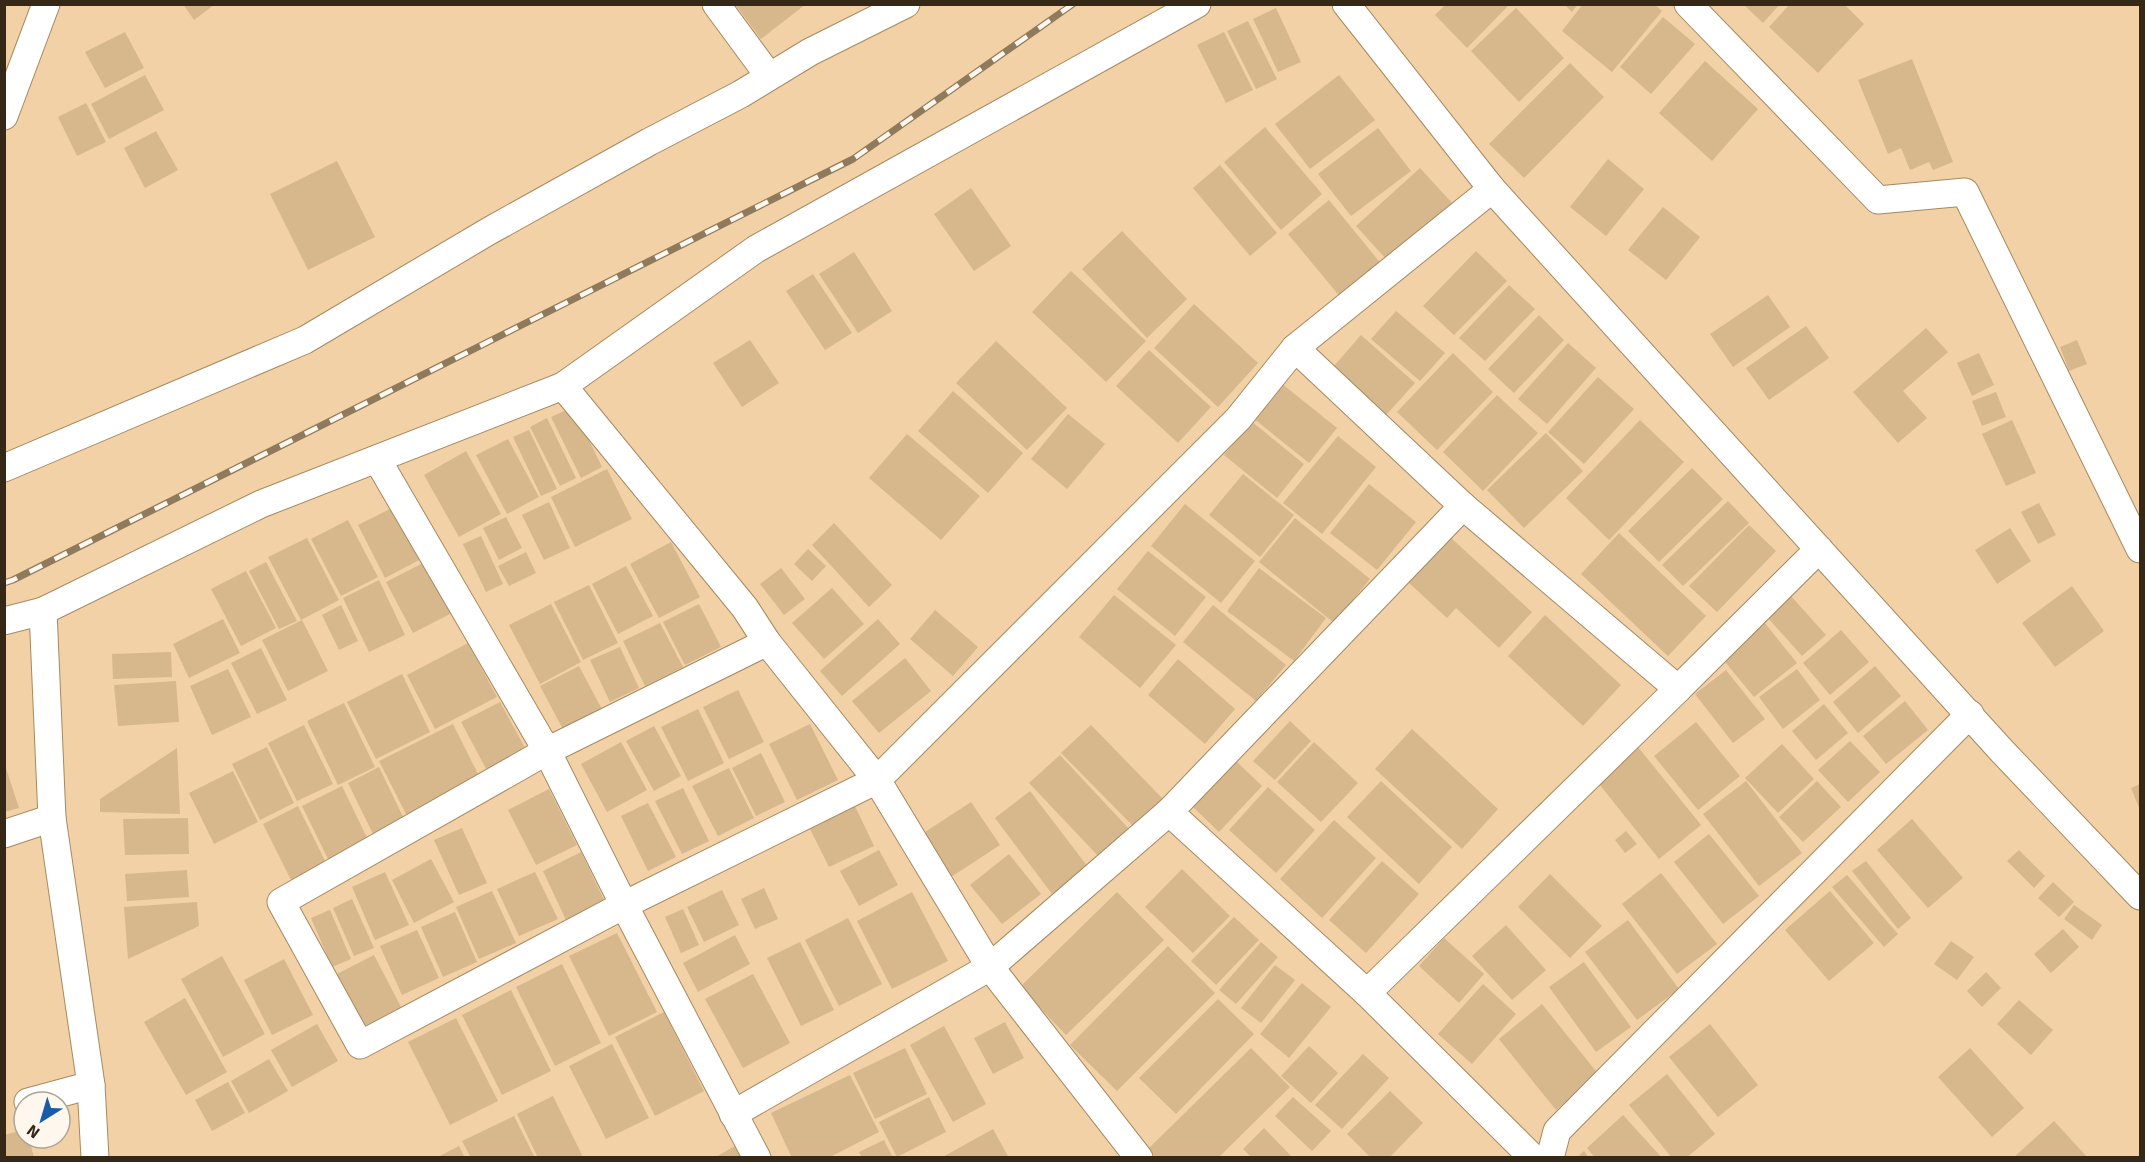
<svg xmlns="http://www.w3.org/2000/svg" width="2145" height="1162" font-family="Signika,sans-serif">
<style>
.building{fill:#d7b88c}
.lines{fill:none;stroke-linecap:round;stroke-linejoin:round}
.minor-casing{stroke:#a78960;stroke-width:29}
.minor{stroke:#fff;stroke-width:27}
.rail-casing{stroke:#907a5c;stroke-width:7}
.rail{stroke:#fdf7ee;stroke-width:4.5;stroke-dasharray:14;stroke-linecap:butt}
</style>
<rect width="100%" height="100%" fill="#f1d1a5"/>
<!-- building -->
<g class="building">
<polygon points="183,4 215,4 194,20"/>
<polygon points="735,4 806,4 761,39"/>
<polygon points="1446,4 1507,4 1508,6 1467,48 1435,15"/>
<polygon points="1564,4 1578,4 1572,12"/>
<polygon points="1583,4 1654,4 1662,11 1612,72 1562,31"/>
<polygon points="1743,4 1780,4 1763,23"/>
<polygon points="1790,4 1844,4 1864,24 1818,73 1769,27"/>
<polygon points="1276,8 1301,62 1278,72 1253,19"/>
<polygon points="1516,8 1564,58 1519,102 1471,51"/>
<polygon points="1663,17 1695,44 1651,94 1620,67"/>
<polygon points="1248,21 1277,79 1256,89 1227,31"/>
<polygon points="125,32 144,68 105,88 85,52"/>
<polygon points="1224,32 1253,90 1226,103 1197,45"/>
<polygon points="1912,59 1953,162 1933,170 1929,162 1910,170 1901,148 1888,154 1858,80"/>
<polygon points="1705,61 1758,109 1712,161 1659,113"/>
<polygon points="1570,63 1604,97 1524,178 1489,144"/>
<polygon points="145,75 164,110 109,139 91,104"/>
<polygon points="1339,75 1375,120 1310,169 1275,124"/>
<polygon points="86,103 106,142 77,156 58,117"/>
<polygon points="1265,127 1322,194 1281,230 1224,162"/>
<polygon points="1378,128 1411,171 1351,216 1318,174"/>
<polygon points="156,131 178,170 145,188 124,148"/>
<polygon points="1608,159 1644,189 1606,236 1570,207"/>
<polygon points="337,161 375,237 308,270 270,194"/>
<polygon points="1220,165 1277,233 1250,256 1193,188"/>
<polygon points="1420,168 1452,203 1388,261 1356,226"/>
<polygon points="971,188 1011,246 974,271 934,214"/>
<polygon points="1329,200 1382,265 1342,299 1288,234"/>
<polygon points="1663,207 1700,237 1666,280 1628,250"/>
<polygon points="1122,231 1187,299 1147,338 1082,269"/>
<polygon points="1476,251 1507,281 1454,335 1423,306"/>
<polygon points="854,252 892,311 858,333 819,274"/>
<polygon points="1071,271 1146,341 1106,382 1032,312"/>
<polygon points="813,274 852,333 825,350 786,291"/>
<polygon points="1509,285 1535,309 1485,361 1459,338"/>
<polygon points="1768,295 1790,327 1733,367 1710,334"/>
<polygon points="1194,304 1258,363 1218,407 1154,348"/>
<polygon points="1396,311 1445,353 1420,381 1371,339"/>
<polygon points="1539,315 1564,340 1514,393 1488,369"/>
<polygon points="1806,326 1829,358 1769,400 1746,368"/>
<polygon points="1926,328 1948,352 1903,391 1927,418 1898,443 1853,392"/>
<polygon points="1361,335 1415,383 1386,415 1333,367"/>
<polygon points="750,340 779,383 742,407 713,363"/>
<polygon points="2077,340 2087,364 2069,371 2060,347"/>
<polygon points="996,341 1067,408 1027,450 956,383"/>
<polygon points="1568,343 1596,368 1547,424 1518,399"/>
<polygon points="1149,350 1211,407 1178,443 1116,386"/>
<polygon points="1453,353 1493,392 1437,450 1397,412"/>
<polygon points="1979,353 1994,385 1972,396 1957,363"/>
<polygon points="1598,377 1634,409 1584,464 1548,432"/>
<polygon points="1281,383 1337,428 1309,463 1253,418"/>
<polygon points="953,391 1023,453 988,493 918,431"/>
<polygon points="1996,392 2006,417 1982,426 1972,401"/>
<polygon points="1497,395 1538,433 1483,491 1443,452"/>
<polygon points="573,407 602,467 581,478 551,417"/>
<polygon points="1068,414 1105,444 1067,489 1031,459"/>
<polygon points="547,418 576,478 560,486 530,427"/>
<polygon points="1640,420 1684,462 1609,540 1566,498"/>
<polygon points="2012,420 2036,473 2006,486 1982,434"/>
<polygon points="1251,421 1304,464 1277,498 1224,455"/>
<polygon points="529,430 557,489 541,496 513,437"/>
<polygon points="1546,433 1583,471 1524,528 1487,490"/>
<polygon points="907,434 980,496 941,540 869,478"/>
<polygon points="1338,436 1376,467 1322,534 1283,503"/>
<polygon points="508,439 539,497 507,514 476,455"/>
<polygon points="466,451 501,514 459,537 424,475"/>
<polygon points="1692,468 1723,499 1659,562 1628,531"/>
<polygon points="607,469 632,519 575,547 551,497"/>
<polygon points="1243,474 1294,515 1260,557 1209,515"/>
<polygon points="1369,484 1416,522 1377,570 1330,533"/>
<polygon points="1728,501 1749,523 1683,586 1662,565"/>
<polygon points="549,502 570,548 544,560 522,515"/>
<polygon points="2039,503 2056,535 2038,544 2021,512"/>
<polygon points="1185,504 1255,561 1221,603 1151,546"/>
<polygon points="396,506 423,558 385,578 358,525"/>
<polygon points="506,517 522,548 499,560 483,528"/>
<polygon points="1295,518 1370,579 1334,623 1259,562"/>
<polygon points="348,520 378,577 341,596 311,539"/>
<polygon points="834,523 892,585 869,607 812,545"/>
<polygon points="1749,525 1776,551 1717,612 1689,586"/>
<polygon points="2010,528 2031,561 1997,584 1975,550"/>
<polygon points="1619,533 1706,616 1668,656 1581,574"/>
<polygon points="481,536 503,584 486,592 463,544"/>
<polygon points="1450,537 1532,612 1499,648 1456,608 1447,618 1408,582"/>
<polygon points="307,538 339,600 301,620 268,557"/>
<polygon points="671,542 700,597 659,618 630,564"/>
<polygon points="808,549 826,566 812,581 794,564"/>
<polygon points="1148,551 1206,597 1175,636 1117,589"/>
<polygon points="526,552 536,573 509,586 498,566"/>
<polygon points="266,562 297,621 279,629 249,571"/>
<polygon points="425,562 452,613 413,633 386,582"/>
<polygon points="626,566 653,616 618,634 592,584"/>
<polygon points="781,568 805,599 784,615 760,584"/>
<polygon points="1259,568 1326,618 1294,661 1227,611"/>
<polygon points="246,571 276,628 241,646 211,589"/>
<polygon points="379,580 405,635 369,652 343,598"/>
<polygon points="589,585 618,643 583,660 554,602"/>
<polygon points="2072,586 2104,631 2055,667 2022,623"/>
<polygon points="832,588 864,624 824,659 792,623"/>
<polygon points="1114,595 1176,645 1140,688 1079,637"/>
<polygon points="1791,596 1826,635 1802,656 1767,617"/>
<polygon points="551,604 581,662 540,684 509,625"/>
<polygon points="699,604 721,647 685,665 663,622"/>
<polygon points="341,605 358,641 339,650 322,615"/>
<polygon points="1213,605 1286,665 1256,701 1183,642"/>
<polygon points="935,610 978,647 953,676 910,639"/>
<polygon points="1545,615 1621,685 1583,726 1508,656"/>
<polygon points="223,619 240,653 189,678 173,644"/>
<polygon points="878,619 900,644 842,696 820,671"/>
<polygon points="302,620 328,671 288,691 262,640"/>
<polygon points="1764,622 1797,663 1754,697 1721,657"/>
<polygon points="660,623 683,667 645,686 623,641"/>
<polygon points="1841,630 1869,662 1830,695 1803,663"/>
<polygon points="468,643 497,697 435,729 407,675"/>
<polygon points="620,647 639,688 610,702 590,660"/>
<polygon points="261,648 287,700 257,714 231,663"/>
<polygon points="171,652 172,677 113,679 112,654"/>
<polygon points="905,658 931,691 879,733 852,701"/>
<polygon points="1178,659 1235,709 1205,744 1148,695"/>
<polygon points="579,666 605,715 566,735 540,686"/>
<polygon points="1875,666 1901,696 1858,733 1833,702"/>
<polygon points="228,669 251,717 212,735 190,686"/>
<polygon points="1797,669 1820,700 1783,729 1759,697"/>
<polygon points="1726,670 1765,719 1733,743 1695,694"/>
<polygon points="402,674 430,732 376,759 347,702"/>
<polygon points="176,681 179,722 118,726 114,685"/>
<polygon points="738,690 764,742 729,759 703,707"/>
<polygon points="1905,701 1928,730 1886,764 1863,736"/>
<polygon points="500,702 530,757 491,778 461,722"/>
<polygon points="344,703 375,767 338,785 307,721"/>
<polygon points="1824,704 1848,733 1816,760 1792,731"/>
<polygon points="698,709 724,763 688,781 661,727"/>
<polygon points="1290,721 1311,741 1275,780 1253,761"/>
<polygon points="1696,722 1740,776 1698,810 1654,756"/>
<polygon points="453,724 481,780 407,816 379,761"/>
<polygon points="810,724 838,780 797,800 769,744"/>
<polygon points="304,725 333,784 297,801 268,743"/>
<polygon points="1091,725 1163,799 1134,827 1061,753"/>
<polygon points="654,726 681,776 654,791 626,741"/>
<polygon points="1412,729 1498,809 1462,849 1375,769"/>
<polygon points="1850,741 1880,772 1848,802 1818,770"/>
<polygon points="621,742 647,790 607,812 581,764"/>
<polygon points="1314,742 1358,783 1321,822 1277,782"/>
<polygon points="1782,744 1814,779 1778,813 1745,778"/>
<polygon points="267,747 294,803 260,820 232,764"/>
<polygon points="1638,747 1701,825 1659,859 1596,780"/>
<polygon points="177,748 180,814 100,812 100,799"/>
<polygon points="761,753 785,802 756,816 732,768"/>
<polygon points="1060,755 1131,831 1101,859 1029,783"/>
<polygon points="1236,761 1262,786 1219,832 1193,807"/>
<polygon points="4,762 19,808 4,812"/>
<polygon points="379,767 406,823 375,838 348,783"/>
<polygon points="729,768 754,818 718,836 692,786"/>
<polygon points="233,771 258,822 214,844 189,793"/>
<polygon points="1381,781 1452,847 1419,884 1347,817"/>
<polygon points="1746,781 1802,853 1759,886 1703,814"/>
<polygon points="1817,781 1841,807 1803,842 1779,817"/>
<polygon points="2140,784 2140,810 2131,788"/>
<polygon points="342,786 369,842 329,861 302,806"/>
<polygon points="1268,787 1315,830 1276,873 1229,830"/>
<polygon points="683,788 709,841 682,854 655,801"/>
<polygon points="549,789 577,845 536,865 508,810"/>
<polygon points="1030,791 1088,867 1052,894 995,818"/>
<polygon points="971,802 1000,845 951,877 922,834"/>
<polygon points="648,803 676,857 648,871 621,816"/>
<polygon points="298,806 326,863 291,880 263,824"/>
<polygon points="855,806 874,846 829,867 810,829"/>
<polygon points="188,818 189,854 125,855 123,819"/>
<polygon points="1912,819 1963,878 1928,908 1877,850"/>
<polygon points="1334,820 1376,858 1322,918 1280,879"/>
<polygon points="462,828 487,883 459,895 434,840"/>
<polygon points="1626,831 1637,844 1625,853 1615,840"/>
<polygon points="1709,834 1759,896 1723,924 1674,862"/>
<polygon points="879,850 898,885 859,906 840,871"/>
<polygon points="2019,850 2045,876 2034,888 2007,861"/>
<polygon points="581,852 605,902 566,920 543,871"/>
<polygon points="1009,854 1041,894 1002,924 970,885"/>
<polygon points="431,859 454,902 414,923 392,880"/>
<polygon points="1382,861 1419,894 1366,953 1329,920"/>
<polygon points="1866,861 1911,918 1898,929 1852,871"/>
<polygon points="1182,869 1230,916 1193,953 1145,907"/>
<polygon points="187,870 189,897 127,901 125,874"/>
<polygon points="385,872 409,925 375,940 352,887"/>
<polygon points="535,872 558,919 519,936 497,889"/>
<polygon points="1661,873 1717,944 1677,974 1622,904"/>
<polygon points="1550,874 1602,926 1570,958 1518,907"/>
<polygon points="1847,875 1898,934 1884,947 1832,887"/>
<polygon points="2053,882 2074,902 2059,917 2038,898"/>
<polygon points="764,888 778,919 755,929 741,899"/>
<polygon points="722,890 739,925 704,942 687,907"/>
<polygon points="492,891 516,943 479,959 456,907"/>
<polygon points="1830,891 1874,943 1829,981 1785,930"/>
<polygon points="912,892 948,961 892,989 857,921"/>
<polygon points="1117,892 1164,940 1066,1035 1020,987"/>
<polygon points="352,899 374,948 354,956 333,908"/>
<polygon points="197,902 199,926 128,959 124,907"/>
<polygon points="2074,905 2102,925 2092,940 2064,919"/>
<polygon points="683,909 699,945 681,953 665,917"/>
<polygon points="330,910 351,959 332,967 311,918"/>
<polygon points="455,912 477,962 443,977 421,927"/>
<polygon points="1234,917 1259,940 1216,985 1191,961"/>
<polygon points="848,918 882,984 839,1006 805,940"/>
<polygon points="1628,920 1679,989 1637,1020 1585,952"/>
<polygon points="1506,925 1546,970 1512,1000 1472,956"/>
<polygon points="2063,929 2079,947 2051,973 2034,954"/>
<polygon points="417,930 439,978 402,995 380,946"/>
<polygon points="617,933 657,1012 609,1036 569,956"/>
<polygon points="735,935 750,964 698,992 683,963"/>
<polygon points="1444,938 1484,974 1459,1003 1419,966"/>
<polygon points="1951,941 1974,957 1957,980 1934,964"/>
<polygon points="800,942 834,1010 801,1026 767,958"/>
<polygon points="1261,942 1278,957 1236,1004 1219,990"/>
<polygon points="1168,946 1215,993 1117,1091 1070,1045"/>
<polygon points="374,955 401,1007 365,1026 337,974"/>
<polygon points="222,956 265,1034 223,1057 181,979"/>
<polygon points="284,959 313,1015 272,1035 244,980"/>
<polygon points="1584,962 1631,1027 1596,1052 1549,987"/>
<polygon points="562,964 601,1043 555,1066 516,987"/>
<polygon points="1275,965 1295,980 1261,1023 1241,1008"/>
<polygon points="1986,972 2001,988 1982,1007 1967,991"/>
<polygon points="753,974 790,1043 743,1068 705,999"/>
<polygon points="1302,983 1331,1007 1289,1058 1260,1034"/>
<polygon points="1483,984 1516,1014 1472,1064 1438,1034"/>
<polygon points="511,990 551,1071 502,1095 462,1015"/>
<polygon points="185,998 227,1072 186,1095 144,1022"/>
<polygon points="1218,999 1254,1034 1176,1114 1139,1078"/>
<polygon points="2019,1000 2053,1030 2031,1055 1997,1024"/>
<polygon points="1542,1004 1599,1075 1556,1110 1499,1039"/>
<polygon points="664,1012 704,1091 655,1116 615,1037"/>
<polygon points="456,1018 498,1101 450,1125 408,1042"/>
<polygon points="1005,1022 1024,1058 993,1074 974,1038"/>
<polygon points="317,1024 338,1061 292,1087 271,1050"/>
<polygon points="1710,1024 1758,1085 1718,1117 1669,1057"/>
<polygon points="944,1026 986,1104 953,1122 910,1045"/>
<polygon points="612,1044 649,1118 606,1139 569,1066"/>
<polygon points="1309,1046 1338,1073 1311,1103 1281,1076"/>
<polygon points="905,1048 927,1094 875,1119 853,1073"/>
<polygon points="1251,1048 1290,1087 1218,1158 1156,1158 1148,1149"/>
<polygon points="1970,1048 2024,1108 1992,1137 1938,1077"/>
<polygon points="1363,1054 1389,1078 1342,1129 1315,1105"/>
<polygon points="269,1059 288,1091 249,1113 231,1081"/>
<polygon points="1667,1074 1715,1134 1686,1158 1672,1158 1629,1105"/>
<polygon points="850,1075 879,1132 828,1158 792,1158 771,1113"/>
<polygon points="228,1082 245,1113 212,1131 195,1100"/>
<polygon points="1390,1091 1423,1123 1389,1158 1371,1158 1347,1134"/>
<polygon points="553,1096 582,1155 578,1158 538,1158 517,1114"/>
<polygon points="929,1097 946,1132 897,1157 879,1122"/>
<polygon points="1293,1097 1331,1131 1312,1151 1275,1116"/>
<polygon points="1623,1115 1662,1158 1595,1158 1587,1148"/>
<polygon points="514,1116 535,1158 471,1158 462,1141"/>
<polygon points="2054,1121 2088,1158 2013,1158"/>
<polygon points="1264,1128 1293,1158 1252,1158 1243,1149"/>
<polygon points="993,1129 1009,1158 941,1158"/>
<polygon points="24,1130 24,1138 29,1138 34,1158 4,1158 4,1135"/>
<polygon points="884,1140 893,1158 862,1158 859,1152"/>
<polygon points="459,1146 465,1158 436,1158"/>
<polygon points="735,1146 741,1158 714,1158"/>
<polygon points="1584,1151 1589,1158 1576,1158"/>
</g>
<g class="lines">
<!-- minor casing -->
<g class="minor-casing">
<g id="minor">
<polyline points="716,4 769,76"/>
<polyline points="1197,4 756,249 563,386 745,608 767,642 877,780 1238,419 1295,348 1492,189"/>
<polyline points="1346,4 1492,189 2001,750 2140,896"/>
<polyline points="1688,4 1878,200 1965,192 2140,549"/>
<polyline points="4,116 46,4"/>
<polyline points="1295,348 1463,506 1678,689 1819,549"/>
<polyline points="377,459 547,751 624,905 757,1158"/>
<polyline points="4,468 305,340 489,231 649,142 741,94 810,52 906,4"/>
<polyline points="4,621 43,611"/>
<polyline points="767,642 547,751 281,902 360,1045 624,905 877,780 990,967 1169,812 1463,506"/>
<polyline points="1169,812 1367,993"/>
<polyline points="4,834 52,818"/>
<polyline points="28,1102 91,1085"/>
<polyline points="733,1114 990,967 1139,1158"/>
<polyline points="95,1158 91,1085 52,818 43,611 261,504 563,386"/>
<polyline points="1533,1158 1367,993 1678,689"/>
<polyline points="1550,1158 1557,1131 1970,714"/>
</g>
</g>
<!-- minor -->
<use href="#minor" class="minor"/>
<!-- rail casing -->
<g class="rail-casing">
<polyline id="rail" points="4,583 13,580 853,159 1073,4"/>
</g>
<!-- rail -->
<use href="#rail" class="rail"/>
</g>
<!-- border -->
<rect width="2145" height="1162" fill="none" stroke="#352817" stroke-width="12"/>
<!-- north arrow -->
<g transform="translate(42 1120) rotate(217)"><circle r="28" fill="#fdf7ee" stroke="#ada498" stroke-width="1.5"/>
<path d="M0-4.5L10 22L0 15L-10 22Z" fill="#175bab"/>
<text y="-9" font-size="16" font-weight="bold" text-anchor="middle" fill="#352817">N</text>
</g>
</svg>
